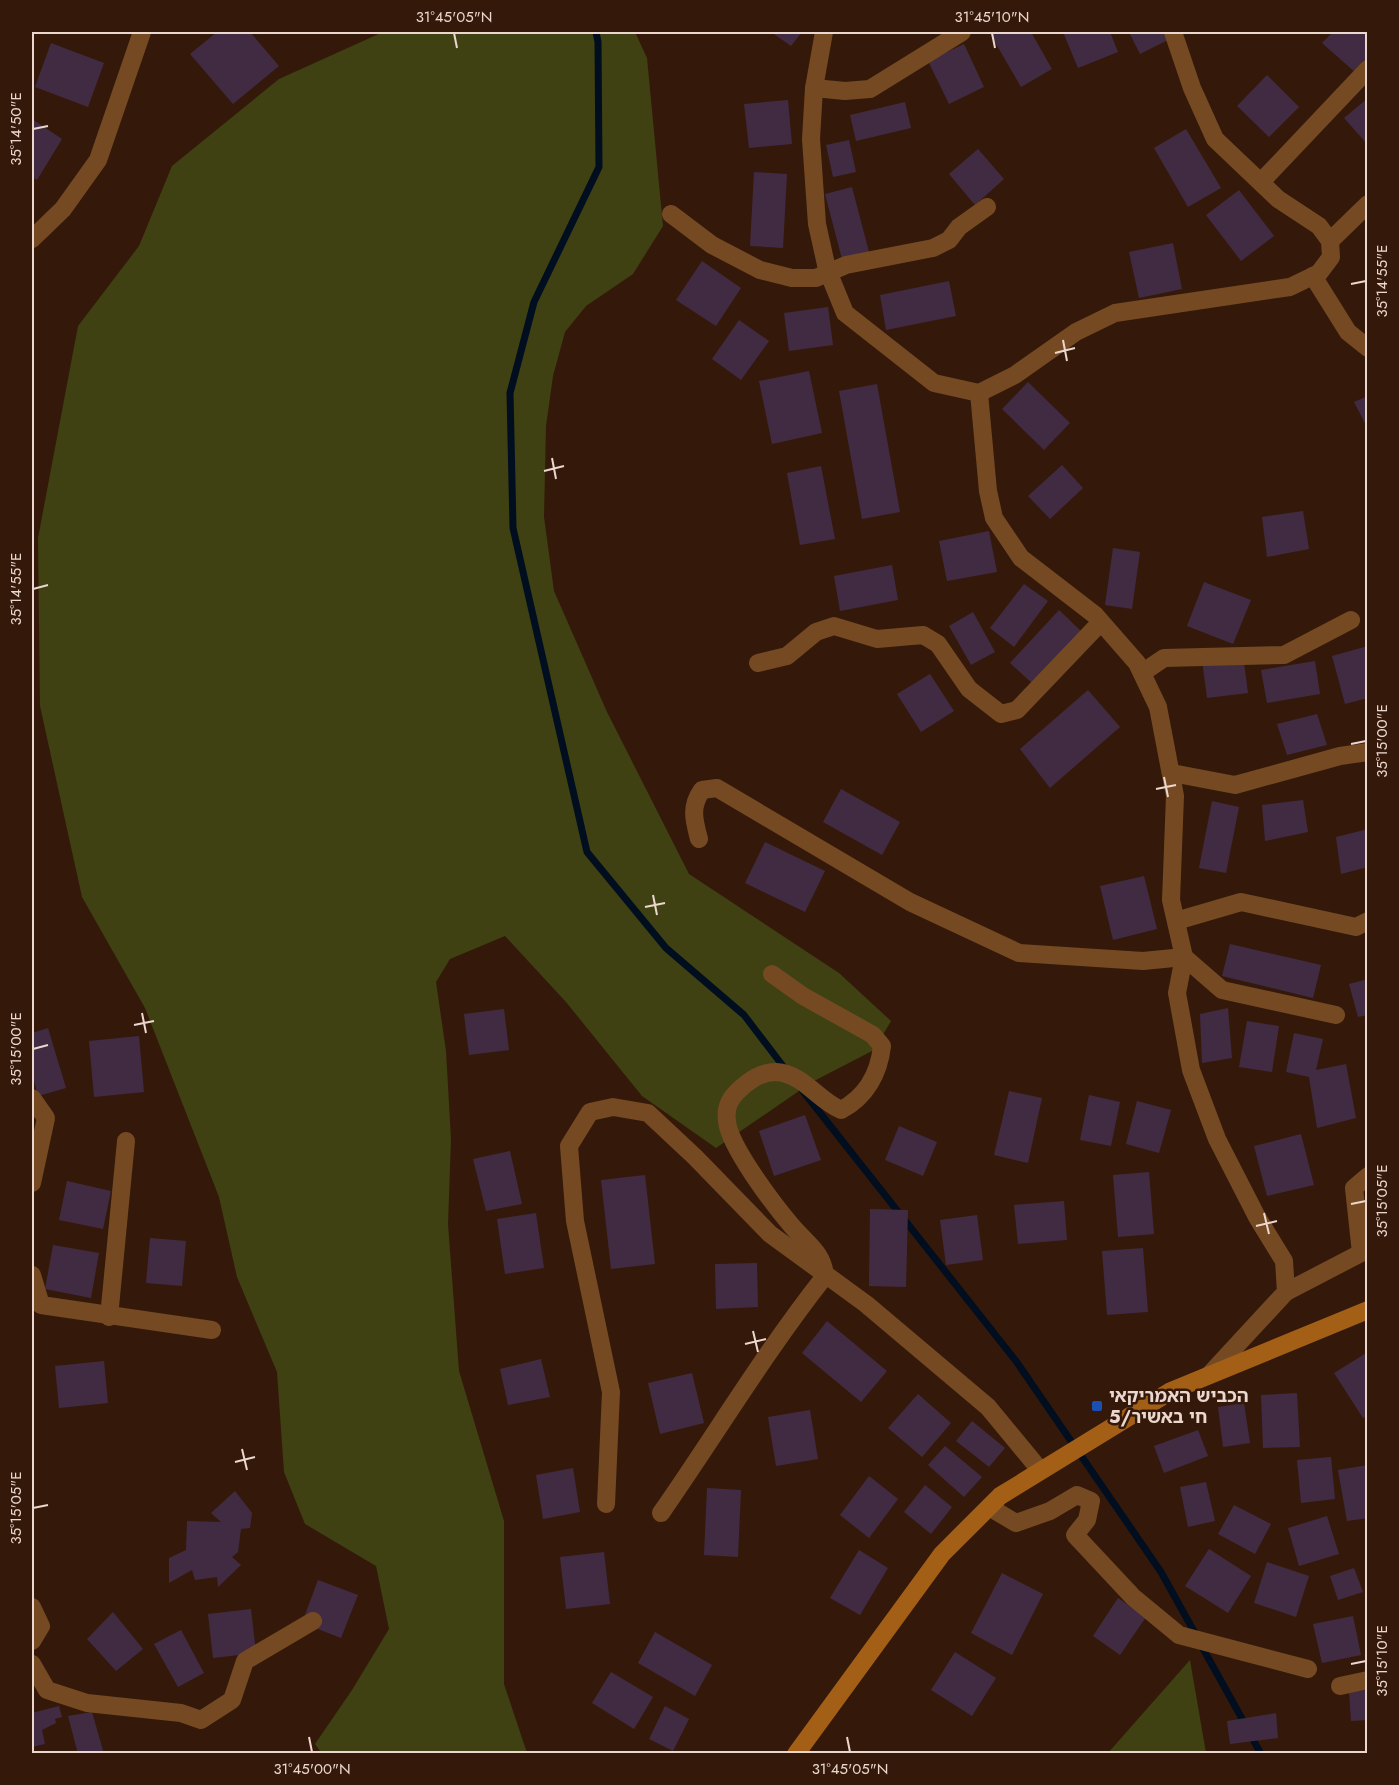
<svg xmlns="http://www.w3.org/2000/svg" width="1399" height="1785" font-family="Jost,'Noto Sans Hebrew',sans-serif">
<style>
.green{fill:#3f4112}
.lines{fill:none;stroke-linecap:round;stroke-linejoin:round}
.stream{stroke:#000e1f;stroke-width:7}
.building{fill:#412b42}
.street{stroke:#754a23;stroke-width:18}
.secondary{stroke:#a45f17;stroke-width:18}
.ticks{fill:none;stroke:#ebd7ce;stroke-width:2}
.transit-dot{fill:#1a4fb4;stroke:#34190a;stroke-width:2}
.labels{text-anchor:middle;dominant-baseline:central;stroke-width:5;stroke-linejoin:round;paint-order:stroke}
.poi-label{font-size:18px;font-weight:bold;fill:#ebd7ce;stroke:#34190a;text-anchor:start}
.neatline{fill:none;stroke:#ebd7ce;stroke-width:2}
.ticks-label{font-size:15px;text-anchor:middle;fill:#ebd7ce}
</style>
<rect width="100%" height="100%" fill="#34190a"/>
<!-- green -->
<g class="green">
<polygon points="383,32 635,32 647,58 663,226 633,274 586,306 565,332 553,376 546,426 544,517 554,591 607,712 689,874 839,973 891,1021 874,1050 812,1082 716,1148 642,1096 566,1002 505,936 450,959 436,982 446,1051 451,1139 448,1224 459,1371 504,1521 504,1684 527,1753 322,1754 315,1744 352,1690 389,1629 376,1566 305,1524 284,1472 277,1372 237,1277 219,1197 145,1008 82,897 40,706 38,538 78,326 139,246 172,166 279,79"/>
<polygon points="1190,1660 1206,1753 1108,1753"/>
</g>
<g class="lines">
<!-- stream -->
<g class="stream">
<polyline points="596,32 598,42 599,167 534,302 510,393 513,528 587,852 666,948 744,1015 786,1070"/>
<polyline points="802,1090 1016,1361 1161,1572 1196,1635"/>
<polyline points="1201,1645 1245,1724"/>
<polyline points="1250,1734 1261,1754"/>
</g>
</g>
<!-- building -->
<g class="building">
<polygon points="217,32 250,32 279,66 233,104 190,54"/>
<polygon points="771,32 802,32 791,46"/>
<polygon points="989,32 1031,32 1052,69 1021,87"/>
<polygon points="1063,32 1110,32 1118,52 1078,68"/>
<polygon points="1129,32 1164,32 1168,40 1140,54"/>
<polygon points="1333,32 1368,32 1368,59 1356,73 1322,43"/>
<polygon points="51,43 104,63 88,107 35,87"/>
<polygon points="964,44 984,87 949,104 928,61"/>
<polygon points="1267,75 1299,107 1269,137 1237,106"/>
<polygon points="1368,98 1368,145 1344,118"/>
<polygon points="788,100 792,144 749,148 744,104"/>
<polygon points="905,102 911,128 856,141 850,115"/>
<polygon points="32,119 62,139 37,180 32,177"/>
<polygon points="1186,129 1221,188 1188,207 1154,148"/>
<polygon points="849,140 856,172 833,177 826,145"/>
<polygon points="978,149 1004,179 975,205 949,174"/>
<polygon points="754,172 787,174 783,248 750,246"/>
<polygon points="852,187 869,252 842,259 825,194"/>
<polygon points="1239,190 1274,236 1241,261 1206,215"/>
<polygon points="1173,243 1182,289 1139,298 1129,252"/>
<polygon points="702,261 741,288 716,326 676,300"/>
<polygon points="949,281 956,316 886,330 880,295"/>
<polygon points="828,307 833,345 789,351 784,313"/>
<polygon points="739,320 769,341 741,380 712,359"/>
<polygon points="809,371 822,433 772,444 759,381"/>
<polygon points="1028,382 1070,423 1044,450 1002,409"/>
<polygon points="877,384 900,512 862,519 839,391"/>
<polygon points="1368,396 1368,429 1354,402"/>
<polygon points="1062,465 1083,488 1050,519 1028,496"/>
<polygon points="821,466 835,539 800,545 787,473"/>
<polygon points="1303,511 1309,549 1267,557 1262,517"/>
<polygon points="989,531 997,572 947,581 939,541"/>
<polygon points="1113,548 1140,552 1132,609 1105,605"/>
<polygon points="892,565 898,600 840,611 834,576"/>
<polygon points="1204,582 1251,600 1233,644 1187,626"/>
<polygon points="1024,584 1048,601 1014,647 990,628"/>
<polygon points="1059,610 1082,632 1034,685 1010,663"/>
<polygon points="973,612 995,652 971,665 949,626"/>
<polygon points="1368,646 1368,698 1345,704 1332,656"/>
<polygon points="1243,655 1248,693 1207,698 1202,660"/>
<polygon points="1315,661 1320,694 1267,703 1261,670"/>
<polygon points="930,674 954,711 921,732 897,694"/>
<polygon points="1088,690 1120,727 1050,788 1020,749"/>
<polygon points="1317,714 1327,745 1287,755 1277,724"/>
<polygon points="841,789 900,822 882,855 823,822"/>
<polygon points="1303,800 1308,832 1265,841 1262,805"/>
<polygon points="1212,801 1239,807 1226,873 1199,868"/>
<polygon points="1368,829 1368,867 1341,874 1336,837"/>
<polygon points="765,842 825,871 805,912 745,883"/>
<polygon points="1144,876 1157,929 1113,940 1100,886"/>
<polygon points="1230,944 1321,965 1313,998 1222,976"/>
<polygon points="1368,979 1368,1015 1358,1017 1349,984"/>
<polygon points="1228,1008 1232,1058 1202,1063 1200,1014"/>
<polygon points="504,1009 509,1050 469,1055 464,1014"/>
<polygon points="1247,1021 1279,1026 1272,1072 1239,1067"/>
<polygon points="48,1028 66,1088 38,1096 32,1073 32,1033"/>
<polygon points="1294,1033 1323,1039 1316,1070 1346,1064 1356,1118 1317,1128 1309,1077 1286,1072"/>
<polygon points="139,1036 144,1092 94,1097 89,1041"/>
<polygon points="1009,1091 1042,1098 1028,1163 994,1155"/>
<polygon points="1089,1095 1120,1102 1111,1146 1080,1140"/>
<polygon points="1137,1101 1171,1110 1159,1153 1126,1144"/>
<polygon points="805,1115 821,1160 774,1176 759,1131"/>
<polygon points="899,1126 937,1142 923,1176 885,1160"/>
<polygon points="1301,1134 1314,1185 1267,1196 1254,1146"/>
<polygon points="510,1151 522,1204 486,1211 473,1159"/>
<polygon points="1149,1172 1154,1234 1118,1237 1113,1175"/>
<polygon points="645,1175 655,1264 611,1269 601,1180"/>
<polygon points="67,1181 111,1191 103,1229 59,1220"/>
<polygon points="1064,1201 1067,1240 1018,1244 1014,1205"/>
<polygon points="870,1209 908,1210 906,1287 869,1286"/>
<polygon points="536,1213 544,1268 505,1274 497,1219"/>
<polygon points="977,1215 983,1260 946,1265 940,1220"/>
<polygon points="150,1238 186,1241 182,1286 146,1283"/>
<polygon points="53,1245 99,1253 91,1298 45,1289"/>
<polygon points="1143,1248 1148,1312 1107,1315 1102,1251"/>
<polygon points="757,1263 758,1307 716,1309 715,1264"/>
<polygon points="827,1321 887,1371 861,1402 802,1353"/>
<polygon points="1368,1352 1368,1415 1363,1418 1334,1373"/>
<polygon points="541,1359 550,1397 508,1405 500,1369"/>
<polygon points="104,1361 108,1403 59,1408 55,1366"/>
<polygon points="692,1373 704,1423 660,1434 648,1383"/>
<polygon points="1297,1393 1300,1447 1263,1448 1261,1395"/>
<polygon points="918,1394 951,1423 922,1457 888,1428"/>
<polygon points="1244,1403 1250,1443 1223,1447 1218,1407"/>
<polygon points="810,1410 818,1459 776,1466 768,1417"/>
<polygon points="972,1421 1005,1448 989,1467 956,1441"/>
<polygon points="1198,1430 1208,1456 1164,1473 1154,1446"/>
<polygon points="945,1446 982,1477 964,1497 928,1465"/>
<polygon points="1331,1457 1335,1499 1301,1503 1297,1460"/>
<polygon points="1368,1465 1368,1518 1347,1521 1338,1470"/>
<polygon points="573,1468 580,1512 543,1519 536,1475"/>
<polygon points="869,1476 898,1499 869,1538 840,1515"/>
<polygon points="1206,1482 1215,1521 1188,1527 1180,1487"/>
<polygon points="925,1485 952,1507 931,1534 904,1512"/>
<polygon points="707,1488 741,1490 738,1557 704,1555"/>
<polygon points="235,1491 252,1513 250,1528 241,1529 238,1552 232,1557 241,1565 218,1587 217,1577 195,1580 192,1570 169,1583 169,1558 186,1550 187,1521 221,1522 211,1513"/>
<polygon points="1234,1505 1271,1524 1255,1554 1218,1534"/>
<polygon points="1327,1516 1339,1554 1299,1566 1288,1528"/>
<polygon points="1209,1549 1251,1576 1228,1613 1185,1586"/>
<polygon points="859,1550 888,1568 860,1615 830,1598"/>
<polygon points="604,1552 610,1604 566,1609 560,1557"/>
<polygon points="1267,1562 1309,1576 1296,1617 1254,1603"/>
<polygon points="1354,1568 1363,1592 1338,1600 1330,1576"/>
<polygon points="1002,1573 1043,1594 1012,1655 971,1633"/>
<polygon points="318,1580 358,1595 341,1638 302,1623"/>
<polygon points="1118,1598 1146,1617 1120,1655 1093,1636"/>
<polygon points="251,1609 256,1653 213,1658 208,1614"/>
<polygon points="113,1612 143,1649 116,1671 87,1639"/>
<polygon points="1353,1616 1361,1655 1322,1663 1313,1624"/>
<polygon points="181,1630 204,1673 178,1687 154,1644"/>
<polygon points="655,1632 712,1665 695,1696 638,1663"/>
<polygon points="955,1652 996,1678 972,1716 931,1690"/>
<polygon points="611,1672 653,1697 634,1729 592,1703"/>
<polygon points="1368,1690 1368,1720 1351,1721 1349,1691"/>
<polygon points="59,1706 62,1717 55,1719 56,1723 42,1730 45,1744 32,1747 32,1713"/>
<polygon points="665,1706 689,1719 673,1751 649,1739"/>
<polygon points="92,1712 104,1754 78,1754 68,1716"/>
<polygon points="1276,1713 1278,1738 1230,1744 1227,1721"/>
</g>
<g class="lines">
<!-- street -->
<g class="street">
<polyline points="824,32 814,88 845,91 870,89 962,32"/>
<polyline points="814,88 811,139 817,224 827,269 845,313 934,383 979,393 1015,375 1076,332 1115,313 1290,287 1319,273 1331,257 1330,241 1319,226 1278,199 1215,139 1192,88 1173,32"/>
<polyline points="1261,182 1368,69"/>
<polyline points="671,214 712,245 760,270 792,278 816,278 846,265 933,248 949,240 959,227 987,207"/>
<polyline points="32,239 63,209 98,160 142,32"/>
<polyline points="1330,241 1368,204"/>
<polyline points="1313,276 1348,332 1368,348"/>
<polyline points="979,393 988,491 994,518 1021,558 1095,615 1137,663 1158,707 1175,796 1171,900 1184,957 1177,993 1191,1070 1217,1139 1257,1217 1284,1261 1286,1292 1210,1374"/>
<polyline points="758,663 787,656 816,632 834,626 877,639 923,635 938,644 969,689 1001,714 1017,710 1101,622"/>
<polyline points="1142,673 1164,658 1284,655 1351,620"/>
<polyline points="1172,773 1235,785 1340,756 1368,752"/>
<path d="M 699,839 C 694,820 690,807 702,790 L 717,788 L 910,902 L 1019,953 L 1143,961 L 1184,957 L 1222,990 L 1336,1015"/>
<polyline points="1176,921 1241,902 1356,927 1368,921"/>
<polyline points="32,1098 46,1118 32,1183"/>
<polyline points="32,1275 41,1305 212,1330"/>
<polyline points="1286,1292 1361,1253 1354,1188 1368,1176"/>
<polyline points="109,1317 126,1141"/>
<polyline points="606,1504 611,1392 575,1221 569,1146 590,1112 613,1107 648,1113 695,1157 770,1234 866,1304 988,1407 1040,1470"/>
<polyline points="989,1507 1016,1523 1050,1511 1077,1495 1091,1501 1087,1520 1075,1535 1133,1597 1179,1635 1308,1669"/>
<path d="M 661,1513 C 716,1434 765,1352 825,1276 C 823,1252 806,1243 791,1225 C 774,1205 729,1146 727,1121 C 725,1107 730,1098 740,1089 C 750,1080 761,1072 776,1072 C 804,1074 817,1100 841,1110 C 866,1097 879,1073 882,1046 L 873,1035 L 803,996 L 772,974"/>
<polyline points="32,1607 41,1626 32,1641"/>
<polyline points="32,1664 47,1690 87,1703 181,1713 201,1720 232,1700 245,1661 313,1621"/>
<polyline points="1340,1686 1368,1680"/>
</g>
<!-- secondary -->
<polyline class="secondary" points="796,1754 942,1554 1000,1496 1171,1391 1368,1310"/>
</g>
<!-- ticks -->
<path class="ticks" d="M 454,33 L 457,48M 992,33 L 995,48M 33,129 L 48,126M 1351,284 L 1366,281M 1063,340 L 1067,361M 1055,353 L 1075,348M 552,458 L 556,479M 544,471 L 564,466M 33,589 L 48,585M 1351,744 L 1366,741M 1164,777 L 1168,797M 1156,789 L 1176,785M 653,895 L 657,915M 645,907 L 665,903M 142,1013 L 146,1033M 134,1025 L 154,1021M 33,1049 L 48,1045M 1351,1204 L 1366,1201M 1264,1213 L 1269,1234M 1256,1226 L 1277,1221M 753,1331 L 758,1352M 745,1344 L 766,1339M 242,1449 L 247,1470M 235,1462 L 255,1457M 33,1508 L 48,1505M 1351,1664 L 1366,1661M 309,1737 L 312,1752M 847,1737 L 850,1752"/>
<!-- markers -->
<rect class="transit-dot" x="1091" y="1400" width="12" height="12" rx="3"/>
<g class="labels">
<!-- poi labels -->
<g class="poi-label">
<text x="1109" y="1396">הכביש האמריקאי<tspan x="1109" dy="21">5/חי באשיר</tspan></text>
</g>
</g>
<!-- border -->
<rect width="1399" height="1785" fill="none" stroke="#34190a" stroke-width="66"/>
<rect x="33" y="33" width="1333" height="1719" class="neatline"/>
<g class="ticks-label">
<text x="454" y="22">31°45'05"N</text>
<text x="992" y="22">31°45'10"N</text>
<text transform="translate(16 129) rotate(-90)" y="5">35°14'50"E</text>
<text transform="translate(1382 281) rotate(-90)" y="5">35°14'55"E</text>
<text transform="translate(16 589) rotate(-90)" y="5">35°14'55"E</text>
<text transform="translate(1382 741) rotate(-90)" y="5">35°15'00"E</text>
<text transform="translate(16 1049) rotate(-90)" y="5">35°15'00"E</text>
<text transform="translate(1382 1201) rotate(-90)" y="5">35°15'05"E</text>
<text transform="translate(16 1508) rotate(-90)" y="5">35°15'05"E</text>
<text transform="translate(1382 1661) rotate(-90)" y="5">35°15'10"E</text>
<text x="312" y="1774">31°45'00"N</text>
<text x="850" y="1774">31°45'05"N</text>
</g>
</svg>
